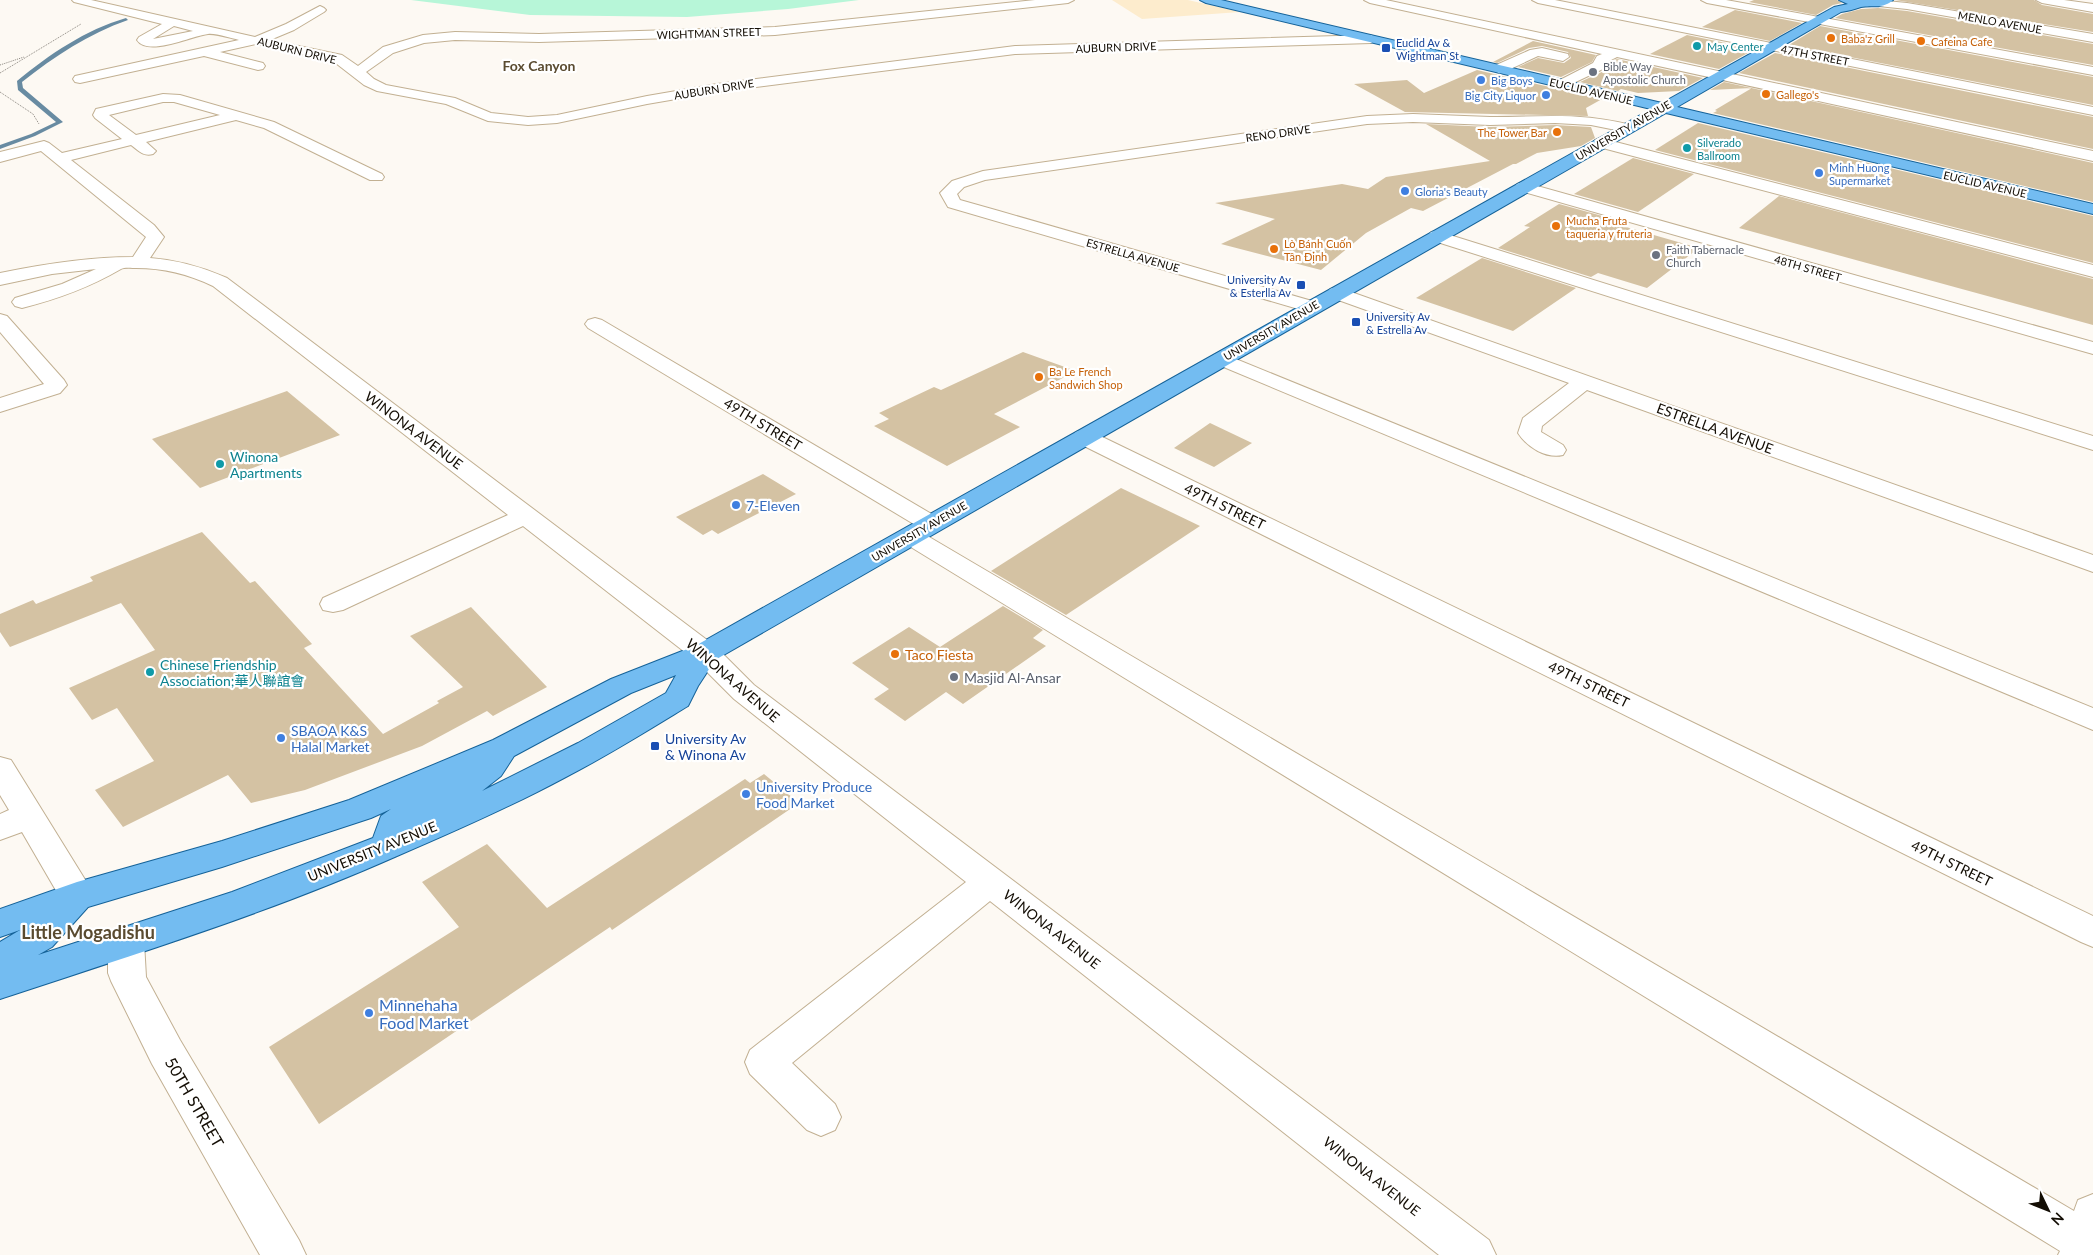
<svg xmlns="http://www.w3.org/2000/svg" width="2093" height="1255" font-family="Lato,'Noto Sans SC',sans-serif">
<style>
.built{fill:#fdeccd}
.green{fill:#b7f6d8}
.lines{fill:none;stroke-linecap:round;stroke-linejoin:round}
.stream{fill:#688ba2;fill-rule:evenodd}
.building{fill:#d4c2a3}
.minor-casing{stroke:#c2b092;stroke-width:2}
.major-casing{stroke:#156298;stroke-width:2}
.path{stroke:#8b867f;stroke-width:1;stroke-dasharray:1 1;stroke-linecap:butt}
.minor{fill:#fff;fill-rule:evenodd}
.major{fill:#73bcf1;fill-rule:evenodd}
.food-dot{fill:#e8710a;stroke:#fff;stroke-width:2}
.culture-dot{fill:#0f9aa8;stroke:#fff;stroke-width:2}
.transit-dot{fill:#1a4fb4;stroke:#fff;stroke-width:2}
.worship-dot{fill:#6b7280;stroke:#fff;stroke-width:2}
.shop-dot{fill:#3f7fe0;stroke:#fff;stroke-width:2}
.labels{text-anchor:middle;dominant-baseline:central;stroke-width:4.5;stroke-linejoin:round;paint-order:stroke}
.far-street-label{font-size:11px;fill:#130d04;stroke:#fff}
.far-food-label{font-size:11px;fill:#c56008;stroke:#fff;text-anchor:start}
.far-transit-label{font-size:11px;fill:#164399;stroke:#fff;text-anchor:start}
.far-culture-label{font-size:11px;fill:#0d838f;stroke:#fff;text-anchor:start}
.far-worship-label{font-size:11px;fill:#5b616d;stroke:#fff;text-anchor:start}
.far-shop-label{font-size:11px;fill:#366cbe;stroke:#fff;text-anchor:start}
.far-quarter-label{font-size:14px;font-weight:bold;fill:#5a4b30;stroke:#fff}
.street-label{font-size:14px;fill:#130d04;stroke:#fff}
.culture-label{font-size:14px;fill:#0d838f;stroke:#fff;text-anchor:start}
.shop-label{font-size:14px;fill:#366cbe;stroke:#fff;text-anchor:start}
.food-label{font-size:14px;fill:#c56008;stroke:#fff;text-anchor:start}
.worship-label{font-size:14px;fill:#5b616d;stroke:#fff;text-anchor:start}
.transit-label{font-size:14px;fill:#164399;stroke:#fff;text-anchor:start}
.near-shop-label{font-size:16px;fill:#366cbe;stroke:#fff;text-anchor:start}
.near-street-label{font-size:16px;fill:#130d04;stroke:#fff}
.near-neighbourhood-label{font-size:18px;font-weight:bold;fill:#5a4b30;stroke:#fff}
</style>
<rect width="100%" height="100%" fill="#fdf9f3"/>
<!-- built -->
<polygon class="built" points="1112,0 1188,0 1240,12 1142,19"/>
<!-- green -->
<polygon class="green" points="411,0 859,0 788,9 687,17 530,15"/>
<g class="lines">
<!-- stream -->
<path class="stream" d="M 126,18 L 128,20 C 88,34 55,56 22,82 L 23,88 L 63,122 L 35,136 L 0,149 L 0,145 L 31,134 L 56,122 L 18,90 L 17,81 C 50,54 85,30 126,18 Z"/>
</g>
<!-- building -->
<g class="building">
<polygon points="1754,0 1837,0 1842,3 1833,5 1816,15 1749,2"/>
<polygon points="1895,0 2034,0 2042,5 2093,14 2093,32"/>
<polygon points="1878,8 1907,11 2093,44 2093,65 1835,18 1842,14 1861,9"/>
<polygon points="1735,10 1802,23 1770,41 1702,27"/>
<polygon points="1820,26 2093,77 2093,105 1789,45"/>
<polygon points="1687,35 1755,49 1719,69 1650,54"/>
<polygon points="1533,41 1596,55 1592,62 1561,77 1518,67 1538,58 1564,63 1571,58 1568,52 1542,46 1529,48 1497,63 1493,62"/>
<polygon points="1775,53 2093,117 2093,149 1739,73"/>
<polygon points="1617,59 1703,78 1679,91 1638,93 1621,89 1618,91 1580,82 1604,71 1608,63"/>
<polygon points="1477,70 1558,89 1602,99 1586,108 1588,116 1405,112 1354,84 1407,80 1424,93"/>
<polygon points="1724,82 2093,163 2093,202 1713,113 1717,111 1715,110 1752,88 1710,90"/>
<polygon points="1698,123 2093,216 2093,263 1655,150"/>
<polygon points="1426,124 1490,127 1555,125 1591,127 1595,138 1581,146 1537,153 1516,164 1513,164 1423,211 1411,208 1366,233 1321,270 1221,244 1275,219 1215,203 1342,184 1368,189 1386,177 1490,161"/>
<polygon points="1633,158 1694,174 1638,212 1574,194"/>
<polygon points="1779,196 2093,279 2093,325 1739,228"/>
<polygon points="1559,204 1624,222 1619,225 1699,248 1647,288 1598,273 1591,277 1498,248 1530,227 1524,226"/>
<polygon points="1482,258 1576,288 1513,331 1416,298"/>
<polygon points="1023,352 1076,371 994,414 1020,427 947,466 874,426 889,419 879,413 934,387 941,390"/>
<polygon points="287,391 340,435 200,488 152,439"/>
<polygon points="1210,423 1252,443 1214,467 1174,448"/>
<polygon points="763,474 796,494 718,534 712,530 703,535 676,517"/>
<polygon points="1121,488 1200,526 1066,615 991,571"/>
<polygon points="202,532 250,583 255,581 312,644 304,648 383,734 439,703 437,701 463,687 410,636 471,607 547,687 493,716 487,711 422,746 305,790 251,803 228,775 123,827 95,790 154,761 117,708 92,720 69,688 155,650 121,603 10,647 0,632 0,614 33,600 36,604 93,581 90,577"/>
<polygon points="1003,606 1043,630 1033,638 1046,646 963,704 946,692 905,721 874,699 889,689 852,663 909,627 940,647"/>
<polygon points="764,774 799,803 612,930 610,927 319,1124 269,1047 459,927 422,882 487,844 547,908 745,779 750,783"/>
</g>
<g class="lines">
<!-- minor casing -->
<g class="minor-casing">
<g id="minor">
<path d="M 72,0 L 91,0 L 255,37 L 286,24 L 320,6 L 324,8 L 326,10 L 324,12 L 294,30 L 270,40 L 342,55 L 358,66 L 383,47 L 423,35 L 455,32 L 539,34 L 775,27 L 1035,0 L 1074,0 L 1068,3 L 775,35 L 539,42 L 455,40 L 424,43 L 393,53 L 366,72 L 374,79 L 386,85 L 455,98 L 491,113 L 528,117 L 557,115 L 647,96 L 717,84 L 1015,46 L 1371,35 L 1377,39 L 1371,43 L 1015,54 L 717,92 L 647,104 L 557,123 L 528,125 L 488,121 L 446,104 L 377,91 L 364,85 L 333,61 L 256,44 L 220,52 L 263,63 L 265,66 L 263,69 L 258,70 L 204,56 L 80,83 L 75,82 L 73,79 L 75,76 L 239,40 C 230,38 216,33 208,34 C 191,36 148,57 137,40 L 139,37 L 162,24 L 74,2 ZM 174,26 L 193,31 L 153,39 Z"/>
<polygon points="1364,0 1386,0 2093,151 2093,161 1617,57 1607,62 1603,69 1563,88 1558,87 1556,84 1558,81 1593,63 1597,56 1602,54 1370,3"/>
<polygon points="1532,0 1555,0 2093,107 2093,115 1538,3"/>
<polygon points="1701,0 1726,0 2093,67 2093,75 1707,3"/>
<polygon points="1876,0 1907,3 2093,34 2093,42 1907,9 1878,6 1872,3"/>
<polygon points="2036,0 2064,0 2093,4 2093,12 2042,3"/>
<polygon points="1542,48 1568,54 1569,57 1563,61 1538,56 1504,72 1499,73 1492,69 1494,66 1530,50"/>
<path d="M 163,94 L 180,95 L 274,122 L 382,174 L 384,177 L 382,180 L 370,180 L 264,128 L 236,120 L 146,142 L 156,151 L 153,154 C 144,157 139,151 131,145 L 71,160 L 154,225 L 164,237 L 150,258 C 178,260 202,267 227,278 L 715,646 L 754,685 L 1489,1240 L 1496,1255 L 1439,1255 L 990,901 L 792,1063 L 835,1104 L 841,1117 L 835,1130 L 821,1136 L 807,1130 L 750,1074 L 745,1062 L 750,1050 L 966,882 L 734,699 L 695,660 L 523,526 L 343,610 L 333,612 L 323,610 L 320,604 L 323,598 L 508,515 L 213,286 C 188,274 164,268 136,268 C 132,268 124,267 121,269 C 90,287 58,299 22,308 L 15,306 L 12,302 L 15,298 L 62,284 L 96,269 L 52,274 L 0,285 L 0,273 C 44,264 88,257 133,257 L 146,237 L 41,151 L 0,162 L 0,152 L 44,141 L 49,143 L 62,153 L 122,139 L 95,118 L 93,115 L 96,109 ZM 163,102 L 174,102 L 220,115 L 136,135 L 109,115 Z"/>
<path d="M 1413,114 C 1439,115 1464,116 1490,117 C 1540,117 1581,112 1631,125 L 1633,128 L 1631,131 L 1626,132 L 1591,125 L 1555,123 L 1490,125 L 1413,122 L 1367,124 L 985,180 L 964,187 L 957,194 L 960,200 L 999,211 L 1319,303 L 1322,307 L 1319,311 L 1312,313 L 948,207 L 940,193 L 952,181 L 983,171 L 1367,116 Z"/>
<polygon points="1600,138 2093,265 2093,277 1595,146 1592,143 1595,140"/>
<polygon points="1523,182 2093,342 2093,354 1517,190 1515,187 1517,184"/>
<polygon points="1437,231 2093,436 2093,450 1431,240 1428,236 1431,232"/>
<path d="M 1337,287 L 2093,555 L 2093,572 L 1587,390 L 1542,426 L 1541,432 L 1563,445 L 1566,450 L 1563,455 C 1546,459 1527,447 1518,433 L 1523,418 L 1569,383 L 1330,297 L 1328,293 L 1330,289 Z"/>
<polygon points="0,314 7,316 64,380 67,385 60,393 0,412 0,398 44,384 0,332"/>
<polygon points="595,318 602,320 940,519 943,524 940,529 931,531 922,529 588,328 585,324 588,320"/>
<polygon points="1221,353 2093,708 2093,730 1214,363 1211,359 1214,355"/>
<polygon points="1084,430 1092,432 2093,916 2093,947 2081,942 1076,442 1073,437 1076,432"/>
<polygon points="910,528 919,531 2074,1211 2078,1200 2093,1194 2093,1255 2058,1255 2060,1251 901,541 897,536 901,531"/>
<polygon points="0,757 11,760 89,886 94,896 89,906 77,910 65,906 22,832 0,840 0,814 9,810 0,795"/>
<polygon points="126,927 139,932 144,942 146,977 180,1040 299,1240 306,1255 260,1255 152,1064 111,981 108,973 108,942 113,932"/>
</g>
</g>
<!-- major casing -->
<g class="major-casing">
<path id="major" d="M 1200,0 L 1221,0 L 1662,103 L 1834,7 L 1848,4 L 1839,0 L 1893,0 C 1884,9 1872,5 1861,7 C 1855,9 1848,11 1841,12 L 1677,107 L 2093,204 L 2093,214 L 1666,113 L 715,660 L 698,686 L 688,706 C 647,731 607,756 564,778 C 510,807 453,832 397,856 C 269,913 133,955 0,999 L 0,942 L 20,930 L 0,937 L 0,909 L 77,882 L 222,841 L 349,800 L 493,740 L 611,679 L 695,646 L 1651,109 L 1206,3 ZM 676,675 L 666,693 L 578,743 L 482,791 L 501,776 L 514,756 L 631,693 ZM 391,809 L 381,816 L 373,838 L 232,892 L 38,955 L 52,947 L 88,907 L 222,867 L 371,818 Z"/>
</g>
<!-- path -->
<g class="path">
<polyline points="0,65 24,57"/>
<polyline points="0,73 81,24"/>
<polyline points="0,92 33,114 39,124"/>
</g>
<!-- minor -->
<use href="#minor" class="minor"/>
<!-- major -->
<use href="#major" class="major"/>
</g>
<!-- markers -->
<g class="food-dot">
<circle cx="1831" cy="38" r="5"/>
<circle cx="1921" cy="41" r="5"/>
<circle cx="1766" cy="94" r="5"/>
<circle cx="1557" cy="132" r="5"/>
<circle cx="1556" cy="226" r="5"/>
<circle cx="1274" cy="249" r="5"/>
<circle cx="1039" cy="377" r="5"/>
<circle cx="895" cy="654" r="5"/>
</g>
<g class="culture-dot">
<circle cx="1697" cy="46" r="5"/>
<circle cx="1687" cy="148" r="5"/>
<circle cx="220" cy="464" r="5"/>
<circle cx="150" cy="672" r="5"/>
</g>
<g class="transit-dot">
<rect x="1381" y="43" width="10" height="10" rx="2.5"/>
<rect x="1296" y="280" width="10" height="10" rx="2.5"/>
<rect x="1351" y="317" width="10" height="10" rx="2.5"/>
<rect x="650" y="741" width="10" height="10" rx="2.5"/>
</g>
<g class="worship-dot">
<circle cx="1593" cy="72" r="5"/>
<circle cx="1656" cy="255" r="5"/>
<circle cx="954" cy="677" r="5"/>
</g>
<g class="shop-dot">
<circle cx="1481" cy="80" r="5"/>
<circle cx="1546" cy="95" r="5"/>
<circle cx="1819" cy="173" r="5"/>
<circle cx="1405" cy="191" r="5"/>
<circle cx="736" cy="505" r="5"/>
<circle cx="281" cy="738" r="5"/>
<circle cx="746" cy="794" r="5"/>
<circle cx="369" cy="1013" r="5"/>
</g>
<g class="labels">
<!-- far-street labels -->
<g class="far-street-label">
<text transform="translate(2000 22) rotate(10)">MENLO AVENUE</text>
<text transform="translate(709 33) rotate(-2)">WIGHTMAN STREET</text>
<text transform="translate(1116 47) rotate(-2)">AUBURN DRIVE</text>
<text transform="translate(297 50) rotate(14)">AUBURN DRIVE</text>
<text transform="translate(1815 55) rotate(11)">47TH STREET</text>
<text transform="translate(714 89) rotate(-9)">AUBURN DRIVE</text>
<text transform="translate(1591 91) rotate(13)">EUCLID AVENUE</text>
<text transform="translate(1623 130) rotate(-30)">UNIVERSITY AVENUE</text>
<text transform="translate(1278 133) rotate(-8)">RENO DRIVE</text>
<text transform="translate(1985 184) rotate(13)">EUCLID AVENUE</text>
<text transform="translate(1133 255) rotate(16)">ESTRELLA AVENUE</text>
<text transform="translate(1808 268) rotate(16)">48TH STREET</text>
<text transform="translate(1271 330) rotate(-30)">UNIVERSITY AVENUE</text>
<text transform="translate(919 531) rotate(-30)">UNIVERSITY AVENUE</text>
</g>
<!-- far-food labels -->
<g class="far-food-label">
<text x="1841" y="38">Baba'z Grill</text>
<text x="1931" y="41">Cafeina Cafe</text>
<text x="1776" y="94">Gallego's</text>
<text x="1547" y="132" text-anchor="end">The Tower Bar</text>
<text x="1566" y="220">Mucha Fruta<tspan x="1566" dy="13">taqueria y fruteria</tspan></text>
<text x="1284" y="243">Lò Bánh Cuốn<tspan x="1284" dy="13">Tân Định</tspan></text>
<text x="1049" y="371">Ba Le French<tspan x="1049" dy="13">Sandwich Shop</tspan></text>
</g>
<!-- far-transit labels -->
<g class="far-transit-label">
<text x="1396" y="42">Euclid Av &amp;<tspan x="1396" dy="13">Wightman St</tspan></text>
<text x="1291" y="279" text-anchor="end">University Av<tspan x="1291" dy="13">&amp; Esterlla Av</tspan></text>
<text x="1366" y="316">University Av<tspan x="1366" dy="13">&amp; Estrella Av</tspan></text>
</g>
<!-- far-culture labels -->
<g class="far-culture-label">
<text x="1707" y="46">May Center</text>
<text x="1697" y="142">Silverado<tspan x="1697" dy="13">Ballroom</tspan></text>
</g>
<!-- far-worship labels -->
<g class="far-worship-label">
<text x="1603" y="66">Bible Way<tspan x="1603" dy="13">Apostolic Church</tspan></text>
<text x="1666" y="249">Faith Tabernacle<tspan x="1666" dy="13">Church</tspan></text>
</g>
<!-- far-shop labels -->
<g class="far-shop-label">
<text x="1491" y="80">Big Boys</text>
<text x="1536" y="95" text-anchor="end">Big City Liquor</text>
<text x="1829" y="167">Minh Huong<tspan x="1829" dy="13">Supermarket</tspan></text>
<text x="1415" y="191">Gloria's Beauty</text>
</g>
<!-- far-quarter labels -->
<g class="far-quarter-label">
<text x="539" y="65">Fox Canyon</text>
</g>
<!-- street labels -->
<g class="street-label">
<text transform="translate(763 424) rotate(31)">49TH STREET</text>
<text transform="translate(1715 428) rotate(20)">ESTRELLA AVENUE</text>
<text transform="translate(414 430) rotate(37)">WINONA AVENUE</text>
<text transform="translate(1225 506) rotate(26)">49TH STREET</text>
<text transform="translate(733 680) rotate(41)">WINONA AVENUE</text>
<text transform="translate(1589 684) rotate(26)">49TH STREET</text>
<text transform="translate(372 851) rotate(-22)">UNIVERSITY AVENUE</text>
<text transform="translate(1952 863) rotate(26)">49TH STREET</text>
<text transform="translate(1052 929) rotate(38)">WINONA AVENUE</text>
<text transform="translate(1372 1176) rotate(38)">WINONA AVENUE</text>
</g>
<!-- culture labels -->
<g class="culture-label">
<text x="230" y="456">Winona<tspan x="230" dy="16">Apartments</tspan></text>
<text x="160" y="664">Chinese Friendship<tspan x="160" dy="16">Association;華人聯誼會</tspan></text>
</g>
<!-- shop labels -->
<g class="shop-label">
<text x="746" y="505">7-Eleven</text>
<text x="291" y="730">SBAOA K&amp;S<tspan x="291" dy="16">Halal Market</tspan></text>
<text x="756" y="786">University Produce<tspan x="756" dy="16">Food Market</tspan></text>
</g>
<!-- food labels -->
<g class="food-label">
<text x="905" y="654">Taco Fiesta</text>
</g>
<!-- worship labels -->
<g class="worship-label">
<text x="964" y="677">Masjid Al-Ansar</text>
</g>
<!-- transit labels -->
<g class="transit-label">
<text x="665" y="738">University Av<tspan x="665" dy="16">&amp; Winona Av</tspan></text>
</g>
<!-- near-shop labels -->
<g class="near-shop-label">
<text x="379" y="1004">Minnehaha<tspan x="379" dy="18">Food Market</tspan></text>
</g>
<!-- near-street labels -->
<g class="near-street-label">
<text transform="translate(195 1102) rotate(60)">50TH STREET</text>
</g>
<!-- near-neighbourhood labels -->
<g class="near-neighbourhood-label">
<text x="88" y="932">Little Mogadishu</text>
</g>
</g>
<!-- north arrow -->
<g transform="translate(2048 1210) rotate(133)" stroke="#ffffff" stroke-width="4" paint-order="stroke">
<path d="M0-4L9 19L0 12L-9 19Z" fill="#130d04"/>
<text y="-8" font-size="14" font-weight="bold" text-anchor="middle" fill="#130d04">N</text>
</g>
</svg>
